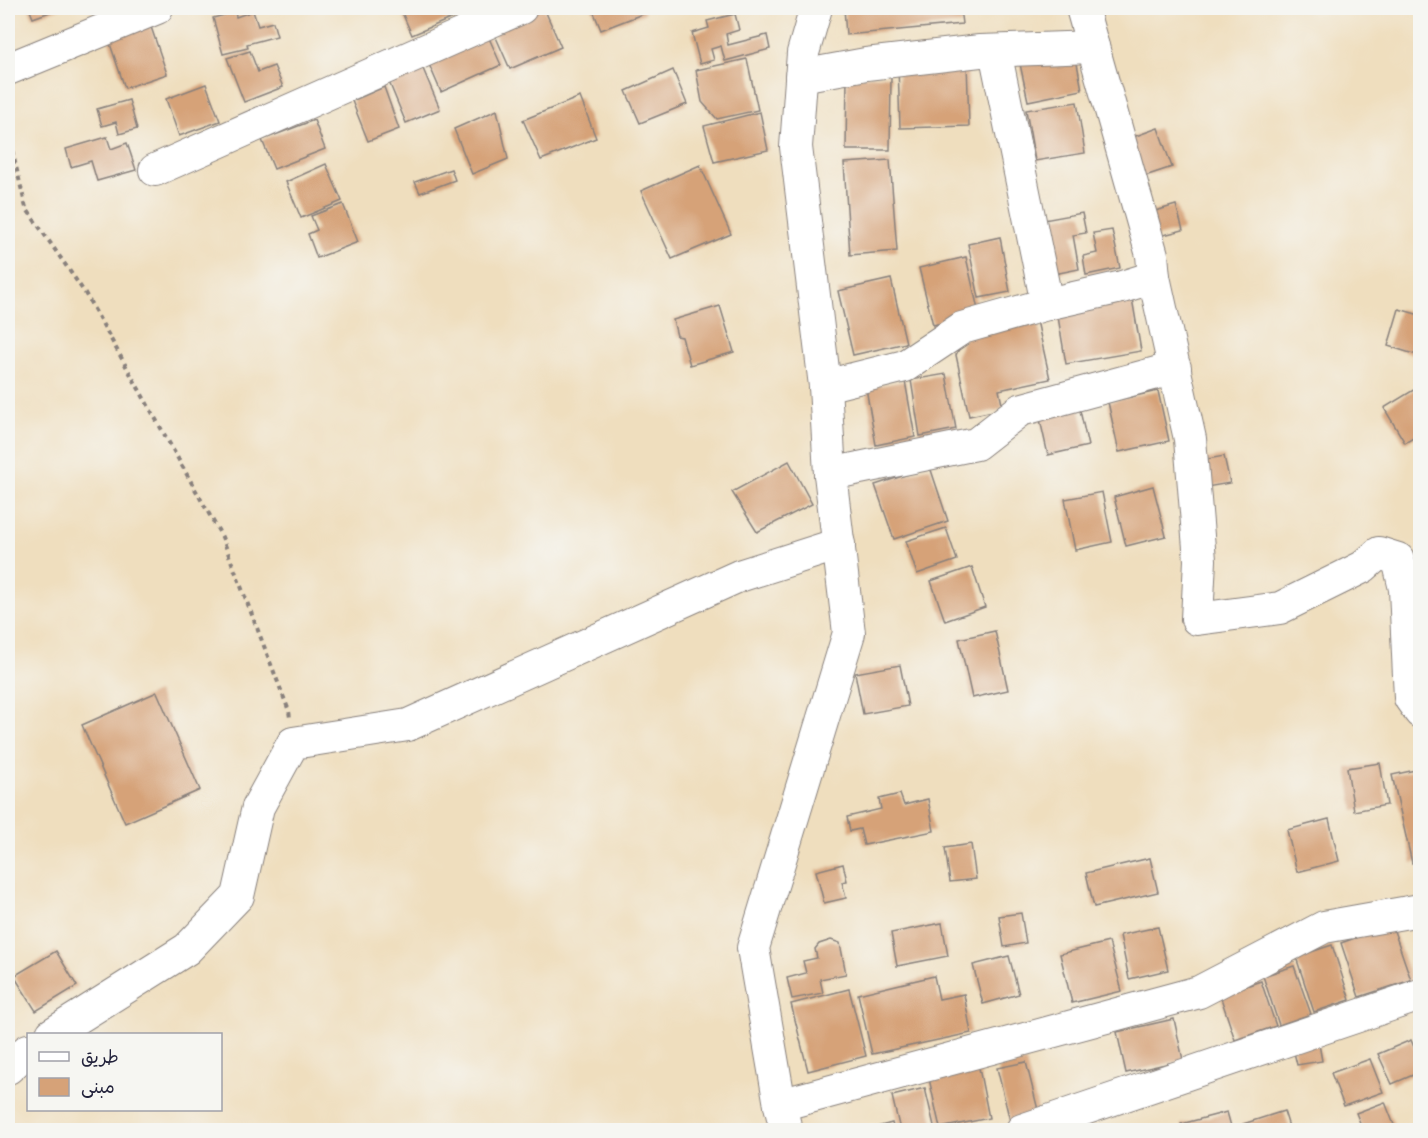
<svg xmlns="http://www.w3.org/2000/svg" width="1428" height="1138" font-family="Dekko,'Playpen Sans Arabic',sans-serif">
<style>
.building{fill:#d6a278}
.lines{fill:none;stroke-linecap:round;stroke-linejoin:round}
.minor-casing{stroke:#88807c;stroke-width:34}
.path{stroke:#88807c;stroke-width:4;stroke-dasharray:4.5 4.5;stroke-linecap:butt}
.minor{stroke:#fff;stroke-width:32}
</style>
<rect width="100%" height="100%" fill="#f6f6f2"/>
<filter id="ink" filterUnits="userSpaceOnUse"><feTurbulence type="fractalNoise" baseFrequency=".0167" numOctaves="2"/><feDisplacementMap in="SourceGraphic" scale="12" xChannelSelector="R" yChannelSelector="G"/><feConvolveMatrix kernelMatrix="1 2 1 2 8 2 1 2 1" color-interpolation-filters="sRGB"/></filter>
<filter id="wash" filterUnits="userSpaceOnUse"><feTurbulence type="fractalNoise" baseFrequency=".008" numOctaves="4" result="noise"/><feDisplacementMap in="SourceGraphic" scale="24" xChannelSelector="R" yChannelSelector="G"/><feGaussianBlur stdDeviation="1.35" result="paint"/><feColorMatrix in="noise" values="0 0 0 0 0 0 0 0 0 0 0 0 0 0 0 0 0 1.4 0 .05"/><feComposite in="paint" operator="in"/></filter>
<g filter="url(#wash)">
<rect width="100%" height="100%" fill="#efdebe"/>
<g id="blocks">
<!-- building -->
<g class="building">
<polygon points="29,8 61,8 33,18"/>
<polygon points="400,8 470,8 471,10 412,35"/>
<polygon points="535,8 544,8 561,47 510,69 491,26"/>
<polygon points="592,8 643,8 645,13 601,30"/>
<polygon points="844,8 960,8 962,24 846,35"/>
<polygon points="253,11 258,26 273,22 277,36 247,44 248,48 223,54 213,18 235,12 236,17"/>
<polygon points="735,14 739,30 726,34 728,45 767,35 770,49 725,61 721,46 711,49 714,60 700,64 692,33 709,28 707,21"/>
<polygon points="148,18 167,74 125,88 106,32"/>
<polygon points="485,29 501,65 441,92 425,55"/>
<polygon points="250,51 258,72 274,66 283,87 244,102 227,58"/>
<polygon points="1075,53 1082,90 1028,101 1020,64"/>
<polygon points="747,59 758,110 717,119 702,102 696,70"/>
<polygon points="967,63 969,126 900,128 898,65"/>
<polygon points="421,64 440,109 406,123 387,77"/>
<polygon points="673,70 687,104 640,123 626,91"/>
<polygon points="847,76 891,76 890,150 846,150"/>
<polygon points="206,84 220,121 179,136 166,99"/>
<polygon points="384,87 399,129 368,141 352,101"/>
<polygon points="580,97 596,138 541,160 523,120"/>
<polygon points="129,100 137,129 119,134 116,122 102,126 97,109"/>
<polygon points="1077,102 1085,153 1035,161 1026,110"/>
<polygon points="497,110 508,159 472,174 454,129"/>
<polygon points="760,112 768,150 714,162 704,126"/>
<polygon points="314,120 325,149 274,169 262,140"/>
<polygon points="1158,128 1172,167 1136,179 1122,141"/>
<polygon points="107,137 111,149 127,143 136,170 97,181 91,161 71,167 66,149"/>
<polygon points="890,160 897,251 850,255 844,163"/>
<polygon points="326,164 342,201 301,218 286,182"/>
<polygon points="700,165 731,234 672,259 641,191"/>
<polygon points="451,169 455,180 420,193 415,182"/>
<polygon points="343,204 358,242 317,258 308,234 317,230 311,216"/>
<polygon points="1176,205 1183,230 1152,238 1145,214"/>
<polygon points="1082,213 1086,233 1073,235 1079,269 1049,275 1038,221"/>
<polygon points="1112,230 1120,268 1086,275 1083,256 1097,253 1093,233"/>
<polygon points="1000,237 1010,292 979,298 968,244"/>
<polygon points="966,257 979,314 933,325 919,268"/>
<polygon points="891,279 906,343 853,355 838,291"/>
<polygon points="1132,298 1141,351 1066,364 1057,311"/>
<polygon points="720,306 734,352 690,365 682,337 677,336 673,320"/>
<polygon points="1399,309 1420,315 1420,356 1388,346"/>
<polygon points="1036,316 1050,379 999,390 1003,409 969,416 956,355 968,331"/>
<polygon points="946,374 956,429 920,436 911,380"/>
<polygon points="905,381 915,437 876,445 866,388"/>
<polygon points="1420,386 1420,434 1405,443 1384,408"/>
<polygon points="1158,391 1169,441 1119,452 1108,402"/>
<polygon points="1079,406 1088,446 1048,455 1039,415"/>
<polygon points="1224,456 1230,483 1201,488 1196,461"/>
<polygon points="789,461 812,504 757,532 732,492"/>
<polygon points="930,467 948,521 894,539 875,485"/>
<polygon points="1153,486 1166,536 1126,546 1114,497"/>
<polygon points="1102,492 1112,542 1075,550 1065,499"/>
<polygon points="946,528 957,560 917,574 906,541"/>
<polygon points="972,567 985,607 945,621 931,581"/>
<polygon points="995,631 1008,690 972,698 959,639"/>
<polygon points="900,665 908,706 863,714 855,673"/>
<polygon points="157,692 200,790 125,823 82,725"/>
<polygon points="1380,763 1387,805 1354,811 1347,768"/>
<polygon points="1420,769 1420,861 1412,863 1392,775"/>
<polygon points="900,794 904,805 928,799 934,831 864,845 860,829 850,831 847,817 881,809 879,799"/>
<polygon points="1329,819 1339,861 1297,872 1287,830"/>
<polygon points="971,844 976,879 950,882 945,848"/>
<polygon points="1150,858 1158,892 1094,907 1086,873"/>
<polygon points="843,864 847,881 842,882 846,898 824,903 816,871"/>
<polygon points="1021,913 1026,943 1004,947 999,916"/>
<polygon points="942,923 948,956 897,966 891,933"/>
<polygon points="1392,925 1411,980 1359,997 1341,943"/>
<polygon points="1158,927 1168,970 1129,979 1120,935"/>
<polygon points="831,940 840,943 846,974 820,979 823,993 792,999 787,978 806,973 803,961 817,958 815,949 819,944"/>
<polygon points="1109,942 1122,991 1072,1003 1060,954"/>
<polygon points="1332,945 1350,1000 1314,1012 1296,957"/>
<polygon points="56,951 77,986 36,1011 14,976"/>
<polygon points="1009,956 1019,994 983,1004 973,965"/>
<polygon points="1294,966 1311,1014 1279,1025 1263,976"/>
<polygon points="934,976 939,999 964,994 971,1033 872,1054 858,994"/>
<polygon points="1261,981 1276,1026 1235,1040 1220,995"/>
<polygon points="849,989 866,1056 808,1071 791,1004"/>
<polygon points="1174,1019 1183,1060 1126,1073 1117,1032"/>
<polygon points="1411,1040 1420,1061 1420,1072 1392,1084 1378,1054"/>
<polygon points="1319,1044 1322,1061 1297,1065 1293,1048"/>
<polygon points="1370,1059 1383,1092 1344,1106 1331,1073"/>
<polygon points="1026,1062 1040,1118 1011,1125 997,1068"/>
<polygon points="978,1063 989,1118 940,1128 928,1074"/>
<polygon points="925,1088 935,1130 900,1130 892,1096"/>
<polygon points="1385,1102 1396,1130 1363,1130 1356,1113"/>
<polygon points="1284,1111 1290,1130 1245,1130 1243,1124"/>
<polygon points="1227,1112 1232,1130 1183,1130 1181,1124"/>
<polygon points="892,1123 894,1130 866,1130"/>
</g>
</g>
</g>
<g filter="url(#ink)">
<use href="#blocks" fill-opacity="0" stroke="#88807c" stroke-width="1.5"/>
<g class="lines">
<!-- minor casing -->
<g class="minor-casing">
<g id="minor">
<polyline points="1082,8 1152,255 1154,277 1190,439 1200,560 1197,619 1280,608 1363,567 1379,553 1398,559 1405,589 1410,698 1420,712"/>
<polyline points="995,51 1047,304"/>
<polyline points="8,68 8,69 157,8"/>
<polyline points="801,76 866,64 980,51 1093,47"/>
<polyline points="155,170 521,8"/>
<polyline points="825,386 905,366 962,328 1047,304 1122,287 1154,277"/>
<polyline points="830,474 976,444 1020,410 1175,368"/>
<polyline points="52,1034 187,949 238,896 258,807 293,743 408,725 739,576 839,544"/>
<polyline points="8,1068 28,1050"/>
<polyline points="780,1105 1199,992 1324,927 1420,910"/>
<polyline points="786,1130 780,1105 753,948 849,633 830,474 825,386 796,147 803,53 816,8"/>
<polyline points="1022,1130 1420,995"/>
</g>
</g>
<!-- path -->
<polyline class="path" points="8,133 26,208 85,293 222,537 289,711 290,718"/>
<!-- minor -->
<use href="#minor" class="minor"/>
</g>
</g>
<!-- margin -->
<rect width="1428" height="1138" fill="none" stroke="#f6f6f2" stroke-width="30"/>
<!-- legend -->
<rect x="27" y="1033" width="195" height="78" fill="#f6f6f2" stroke="#a1a1a9" stroke-width="1.5"/>
<rect x="39" y="1052" width="30" height="9" fill="#ffffff" stroke="#a1a1a9" stroke-width="1.5"/>
<text x="81" y="1063" font-size="18" fill="#22223b">طريق</text>
<rect x="39" y="1078" width="30" height="18" fill="#d6a278" stroke="#a1a1a9" stroke-width="1.5"/>
<text x="81" y="1093" font-size="18" fill="#22223b">مبنى</text>
</svg>
